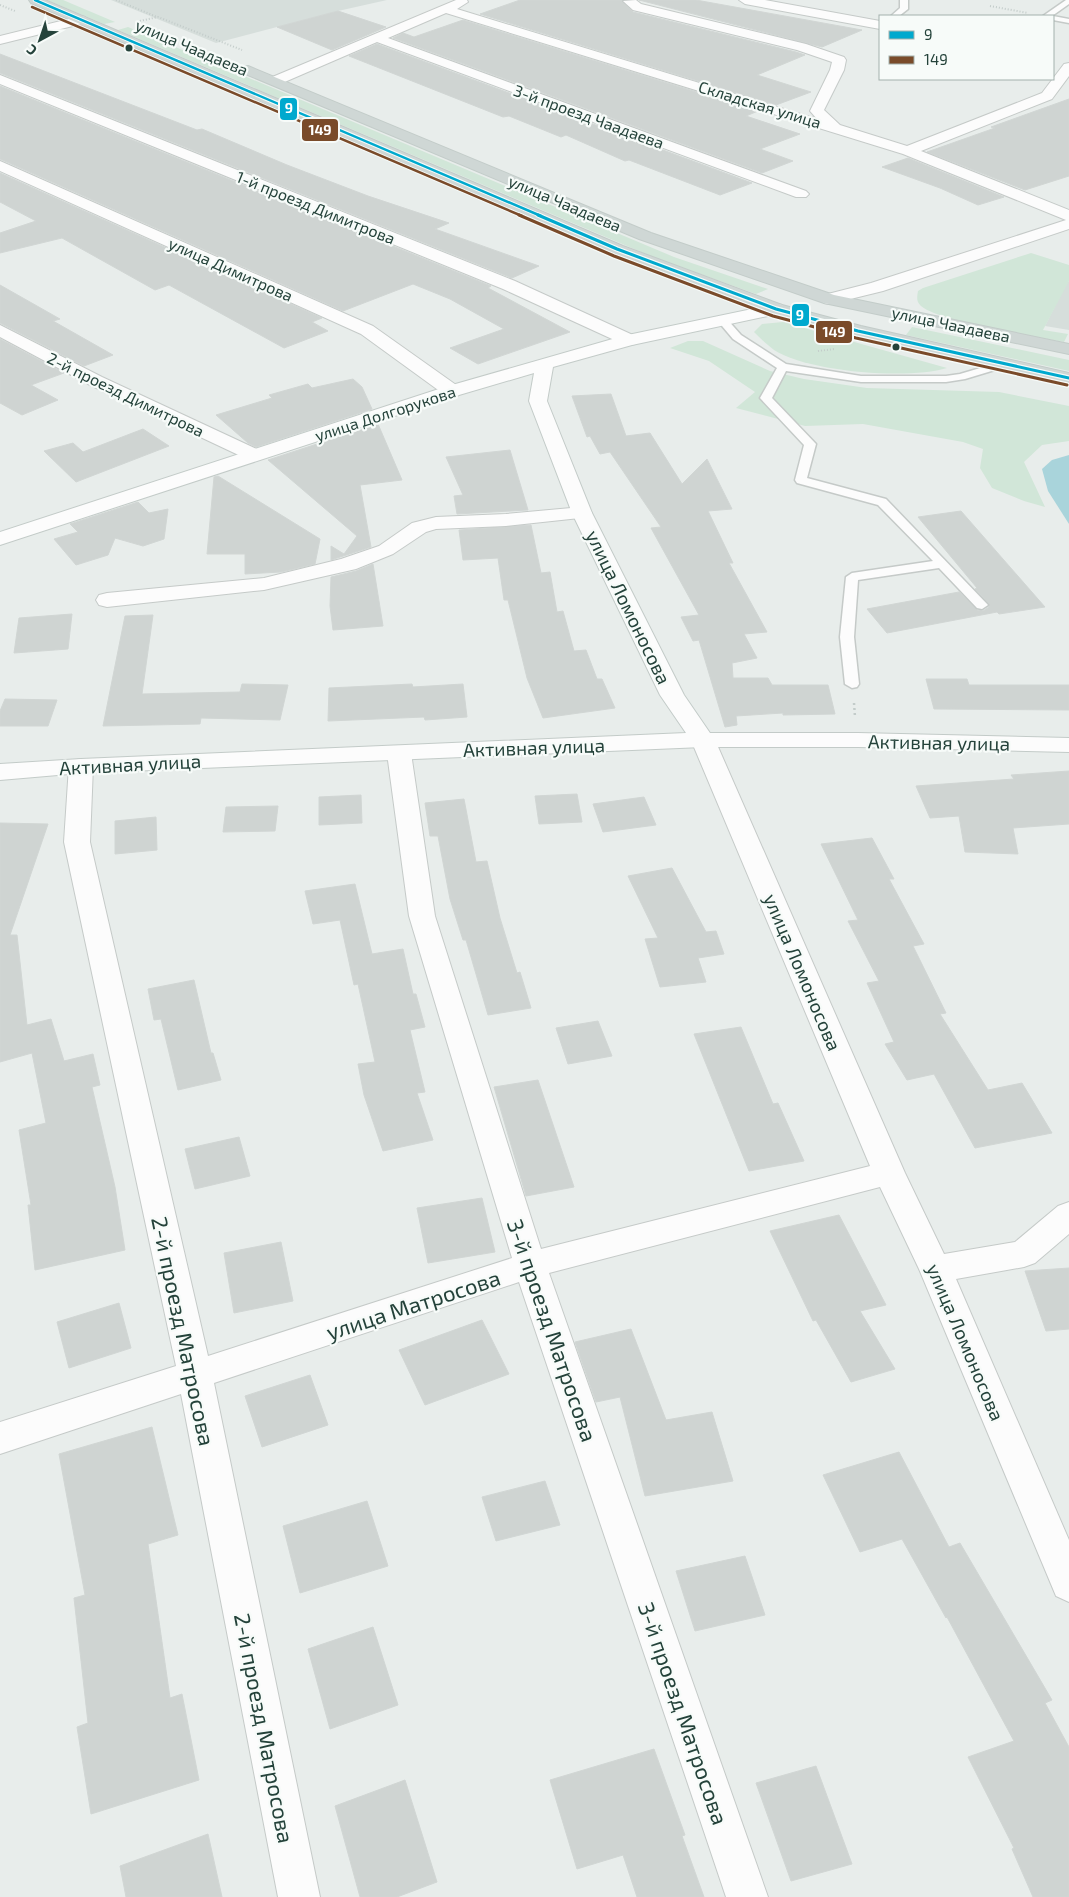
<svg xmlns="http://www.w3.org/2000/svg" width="1069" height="1897" font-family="'Exo 2',sans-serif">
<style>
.built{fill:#d6dedb}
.green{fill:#d1e6d8}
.water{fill:#a9d4db}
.building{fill:#cfd4d2;stroke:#d1d6d4}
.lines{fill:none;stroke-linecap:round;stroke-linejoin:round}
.lane-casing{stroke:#c5cac8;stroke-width:3}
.street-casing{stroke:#c5cac8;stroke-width:2}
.secondary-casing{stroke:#c3cbc8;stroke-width:2}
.primary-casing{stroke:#c3ccc9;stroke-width:2}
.path-far1{stroke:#c3ccca;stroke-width:2;stroke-dasharray:1 2;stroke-linecap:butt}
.path{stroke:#c3ccca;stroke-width:2.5;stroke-dasharray:2 3;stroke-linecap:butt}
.lane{fill:#fcfcfc;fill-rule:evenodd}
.street{fill:#fcfcfc;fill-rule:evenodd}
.secondary{fill:#fcfcfc;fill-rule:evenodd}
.primary{fill:#cfd7d5;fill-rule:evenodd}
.bus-1-far1-casing{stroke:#f7fbf9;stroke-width:4.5}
.bus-1-casing{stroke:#f7fbf9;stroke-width:5.5}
.bus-2-far1-casing{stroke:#f7fbf9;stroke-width:4.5}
.bus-2-casing{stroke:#f7fbf9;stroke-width:5.5}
.bus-1-far1{stroke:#00a9ce;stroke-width:2.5}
.bus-1{stroke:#00a9ce;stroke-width:3}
.bus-2-far1{stroke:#7a4b2a;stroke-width:2.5}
.bus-2{stroke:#7a4b2a;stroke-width:3}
.bus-dot{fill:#24423a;stroke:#f7fbf9;stroke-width:2}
.labels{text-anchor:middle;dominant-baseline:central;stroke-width:4.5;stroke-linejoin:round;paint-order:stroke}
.far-street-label{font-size:16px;fill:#24423a;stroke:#f7fbf9}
.street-label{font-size:19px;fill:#24423a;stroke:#f7fbf9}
.near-street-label{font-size:22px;fill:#24423a;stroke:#f7fbf9}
.line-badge{stroke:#f7fbf9;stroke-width:2}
.badge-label{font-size:14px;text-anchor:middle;font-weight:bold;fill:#fff}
</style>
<rect width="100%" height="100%" fill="#e8edeb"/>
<!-- built -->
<g class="built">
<polygon points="111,0 387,0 338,11 216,43"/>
<polygon points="1069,281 1069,330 1045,326 1065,286"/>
</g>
<!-- green -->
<g class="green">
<polygon points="47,0 63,0 115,22 104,24"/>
<polygon points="128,27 674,257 768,289 756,294 653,257 118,30"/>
<path d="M 1031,253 L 1069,265 L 1069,281 L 1043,330 L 1068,334 L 1064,342 C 1037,337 937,321 921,306 C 916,302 917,297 918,291 L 923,288 Z"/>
<path d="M 783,322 L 947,368 C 908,380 808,372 774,350 C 767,345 760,338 754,332 L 762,324 Z"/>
<polygon points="912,327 1069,360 1069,371 906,335"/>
<polygon points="688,341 703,341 770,371 804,379 867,388 999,392 1069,406 1069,441 1042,445 1024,462 1045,507 1024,501 992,488 980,468 983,449 963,442 863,424 805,426 736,408 755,392 709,361 670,348"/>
</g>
<!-- water -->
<polygon class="water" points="1069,455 1069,524 1048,491 1042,469 1052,460"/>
<!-- building -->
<g class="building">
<polygon points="520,0 622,0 633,12 796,52 805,55 757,75 811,92 776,105 480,14"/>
<polygon points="639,0 696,0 862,30 822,47"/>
<polygon points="338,11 386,27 332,50 277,27"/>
<polygon points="463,20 758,111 746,116 800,134 760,149 793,161 762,173 393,38 403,33 414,37"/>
<polygon points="377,44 752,183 720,195 629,160 625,161 566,135 561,137 509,116 503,117 349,56"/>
<polygon points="0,54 197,130 202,129 287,165 368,196 449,223 435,229 539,266 512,278 0,73"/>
<polygon points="0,86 491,286 488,288 570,332 478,364 450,348 504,329 450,299 413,284 343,311 0,159"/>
<polygon points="1069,99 1069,176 1025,190 927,152 995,128 991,127"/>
<polygon points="908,158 1004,197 978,205 940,188 882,167"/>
<polygon points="0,173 322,318 312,322 328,331 284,348 169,285 155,290 62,238 0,253 0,233 36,221 0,202"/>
<polygon points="0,285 60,319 53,321 113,355 84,366 0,323"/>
<polygon points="0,339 64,373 31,385 58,400 22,415 0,403"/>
<polygon points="353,379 362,387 372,409 256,447 248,443 216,415 272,398 269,395 308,384 312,388"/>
<polygon points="611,394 626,436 650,433 682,484 707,459 732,509 708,511 733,563 729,563 767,632 744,634 757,658 732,663 733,678 768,678 772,685 828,685 835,714 783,715 783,713 736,716 737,725 725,727 699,640 693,641 681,617 699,615 651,528 661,527 610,452 600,454 590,436 587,437 572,396"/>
<polygon points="378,424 402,480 360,485 371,547 331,560 331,546 344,554 357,536 268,460"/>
<polygon points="143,429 169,446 76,482 44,451 73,443 83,452"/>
<polygon points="510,450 528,510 457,514 454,496 463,495 446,457"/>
<polygon points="218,476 320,539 315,564 281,572 245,574 245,554 207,554 214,477"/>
<polygon points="138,502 149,513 168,509 164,539 143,546 115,538 108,555 76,565 54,539 78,532 70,524"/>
<polygon points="961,511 1045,607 999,614 997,612 887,633 867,609 959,592 977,610 983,611 989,607 989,604 975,589 977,588 918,517"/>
<polygon points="531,525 541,573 550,572 557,612 563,611 574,651 586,650 597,679 602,679 615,708 543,718 527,678 508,600 504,600 498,558 463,560 459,530"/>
<polygon points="373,564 383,626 333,630 330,606 331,577 356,571"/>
<polygon points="72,614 68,649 14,653 19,618"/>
<polygon points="153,615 142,694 240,692 242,684 288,685 280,720 201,718 200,724 103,726 125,616"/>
<polygon points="926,679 967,679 969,685 1069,685 1069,710 934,709"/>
<polygon points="412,684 413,687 463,684 467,717 425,720 424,717 328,721 329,688"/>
<polygon points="5,699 57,700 48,726 0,726 0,711"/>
<polygon points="1069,771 1069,824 1013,828 1018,854 965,852 959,816 930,818 916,786 1014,779 1011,775"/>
<polygon points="577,794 582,822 539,824 535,796"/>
<polygon points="361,795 362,823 319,825 319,797"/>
<polygon points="644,797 656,825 603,832 593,804"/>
<polygon points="464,799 476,862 487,861 500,918 517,973 520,972 531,1008 488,1015 466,940 463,940 450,899 438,836 430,836 425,803"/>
<polygon points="278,806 275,831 223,832 226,807"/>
<polygon points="156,817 157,850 115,854 115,821"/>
<polygon points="0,823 48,824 10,935 17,935 27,1025 51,1019 64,1061 93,1054 100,1085 92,1087 115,1187 125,1250 35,1270 28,1205 31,1205 19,1130 46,1123 32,1053 0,1062"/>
<polygon points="872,838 894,879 889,879 924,944 913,946 946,1013 940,1014 988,1090 1022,1083 1052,1133 975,1148 934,1074 907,1080 885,1044 894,1042 867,983 879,981 848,921 858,920 821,844"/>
<polygon points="672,868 706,932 716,931 724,954 698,958 706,982 660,987 645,939 658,938 628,876"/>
<polygon points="355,884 372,954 403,949 413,994 416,994 425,1027 410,1030 425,1092 417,1093 433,1140 383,1151 364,1095 358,1064 375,1062 358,984 354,985 340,920 313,924 305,891"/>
<polygon points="194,980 211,1053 213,1053 221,1080 178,1090 161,1019 154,1020 148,989"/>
<polygon points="598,1021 612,1056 568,1064 556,1028"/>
<polygon points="741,1027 773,1104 778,1103 804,1161 749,1171 694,1034"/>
<polygon points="538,1080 574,1187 526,1196 494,1087"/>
<polygon points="239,1137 250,1176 195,1189 185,1149"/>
<polygon points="482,1198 495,1252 428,1263 417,1208"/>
<polygon points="839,1215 886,1305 860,1311 895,1369 851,1382 816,1320 813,1321 770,1231"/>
<polygon points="281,1242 293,1301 234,1313 224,1253"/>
<polygon points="1069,1268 1069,1329 1046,1331 1025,1271"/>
<polygon points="119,1303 131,1348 69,1368 57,1322"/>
<polygon points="482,1320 509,1374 425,1405 399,1350"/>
<polygon points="631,1329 666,1420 712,1412 733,1481 645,1496 620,1397 596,1402 575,1342"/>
<polygon points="310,1375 328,1425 262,1447 245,1396"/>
<polygon points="152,1427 178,1535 148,1544 170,1698 182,1694 199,1780 91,1814 77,1727 88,1723 74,1598 85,1595 59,1454"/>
<polygon points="899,1452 949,1547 960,1543 1052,1700 1045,1703 1069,1747 1069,1897 1033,1897 1012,1849 1014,1848 968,1757 1014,1741 947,1617 946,1618 902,1539 860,1552 823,1475"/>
<polygon points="545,1481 560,1525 496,1541 482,1497"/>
<polygon points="367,1501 388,1566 300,1593 283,1526"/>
<polygon points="745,1556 765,1615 695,1631 676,1571"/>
<polygon points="373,1627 398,1705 330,1729 308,1649"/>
<polygon points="654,1749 685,1835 682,1836 704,1897 637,1897 623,1855 577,1869 550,1780"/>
<polygon points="816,1766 852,1864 791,1881 756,1783"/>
<polygon points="405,1780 437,1882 397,1897 360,1897 335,1806"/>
<polygon points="208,1834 222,1897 126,1897 120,1866"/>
</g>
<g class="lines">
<!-- lane casing -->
<g class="lane-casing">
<g id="lane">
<polygon points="900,0 908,0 908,9 899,16 891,16 900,8"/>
<polygon points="1066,0 1069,0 1069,4 1052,16 1053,16 1069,19 1069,23 1053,20 1053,16 1043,16"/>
<polygon points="722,317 726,318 741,335 786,364 861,376 946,376 960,374 1004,361 1009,364 1008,366 965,379 946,382 861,382 786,371 772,398 816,444 807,478 886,499 988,605 982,609 977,608 939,568 858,580 854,637 859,684 857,687 852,688 845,684 840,637 846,577 852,573 933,561 878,505 797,483 795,480 804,445 760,398 777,368 733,339 717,320"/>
</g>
</g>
<!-- street casing -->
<g class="street-casing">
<g id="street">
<polygon points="456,0 467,0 468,2 457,9 817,119 810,111 830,70 832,62 797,50 633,10 623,1 636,0 641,4 806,44 844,57 846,60 844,70 824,110 840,125 907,146 1042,93 1064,64 1069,63 1069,76 1052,99 921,151 1069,210 1069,229 883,291 830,304 824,303 821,299 824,295 871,283 1066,220 903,154 446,13 388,38 806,191 809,194 806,197 796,197 377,42 280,84 275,85 268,81 270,78"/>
<polygon points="739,0 765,0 880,21 880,29 745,4"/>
<polygon points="81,16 85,17 87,20 85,23 0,44 0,36"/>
<polygon points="0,75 515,281 635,336 638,340 635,344 629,345 623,344 503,289 0,84"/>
<polygon points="0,161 373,326 459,387 461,391 459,395 452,397 445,395 361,334 0,171"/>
<polygon points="0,325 102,377 261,451 264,455 261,459 254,461 247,459 90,385 0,337"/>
<polygon points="582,507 589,509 592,513 589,517 506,526 436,529 426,532 393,554 356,569 264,590 107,607 99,605 96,600 99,595 107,593 264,578 341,559 379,546 412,523 436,517 506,514"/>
<polygon points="703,733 712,735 715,740 905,1173 944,1254 1015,1242 1058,1206 1069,1202 1069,1234 1035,1263 1024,1267 956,1279 1069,1540 1069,1602 1056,1596 919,1269 880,1187 549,1273 768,1897 726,1897 519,1282 214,1383 320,1897 278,1897 181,1394 0,1454 0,1422 176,1366 64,842 69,766 72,761 81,759 90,761 93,766 90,842 208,1356 512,1258 409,916 387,753 390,748 399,746 408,748 411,753 435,916 541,1249 870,1166 691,740 694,735"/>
</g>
</g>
<!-- secondary casing -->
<g class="secondary-casing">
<polygon id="secondary" points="776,304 782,305 785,309 782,313 632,345 553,367 547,401 592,513 684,695 710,733 858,733 1069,738 1069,752 858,747 703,747 81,773 0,780 0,764 81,759 686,733 660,695 572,513 529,401 534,373 459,395 0,545 0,532 445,387 623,336"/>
</g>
<!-- primary casing -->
<g class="primary-casing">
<g id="primary">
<polygon points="29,0 45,0 623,246 782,305 861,326 1069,373 1069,383 858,336 770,313 611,252 31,3"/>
<polygon points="248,66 651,233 834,295 1069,344 1069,354 824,303 639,239 243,73 241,70 243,67"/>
</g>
</g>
<!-- path-far1 -->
<g class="path-far1">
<polyline points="116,0 157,17"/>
<polyline points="0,5 15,11"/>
<polyline points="990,6 1028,13"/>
<polyline points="140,21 158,17 242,50"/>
<polyline points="818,351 834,349"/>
</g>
<!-- path -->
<polyline class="path" points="854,703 855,717"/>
<!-- lane -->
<use href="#lane" class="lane"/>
<!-- street -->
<use href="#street" class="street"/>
<!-- secondary -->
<use href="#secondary" class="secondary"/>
<!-- primary -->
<use href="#primary" class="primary"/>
<!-- bus-1-far1 casing -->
<g class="bus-1-far1-casing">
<polyline id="bus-1-far1" points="35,0 541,216"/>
</g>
<!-- bus-1 casing -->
<g class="bus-1-casing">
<polyline id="bus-1" points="538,215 617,249 776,309 858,331 1069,378"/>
</g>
<!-- bus-2-far1 casing -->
<g class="bus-2-far1-casing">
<polyline id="bus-2-far1" points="32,7 522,216"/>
</g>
<!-- bus-2 casing -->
<g class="bus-2-casing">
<polyline id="bus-2" points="519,215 614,256 773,316 856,338 1067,385"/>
</g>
<!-- bus-1-far1 -->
<use href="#bus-1-far1" class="bus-1-far1"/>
<!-- bus-1 -->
<use href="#bus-1" class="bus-1"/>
<!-- bus-2-far1 -->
<use href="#bus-2-far1" class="bus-2-far1"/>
<!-- bus-2 -->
<use href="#bus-2" class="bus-2"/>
</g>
<!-- markers -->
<g class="bus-dot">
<circle cx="129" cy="48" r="4.5"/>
<circle cx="896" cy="347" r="4.5"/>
</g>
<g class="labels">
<!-- far-street labels -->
<g class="far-street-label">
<text transform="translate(192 47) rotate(23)">улица Чаадаева</text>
<text transform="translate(760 104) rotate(17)">Складская улица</text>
<text transform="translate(589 116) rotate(20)">3-й проезд Чаадаева</text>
<text transform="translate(565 203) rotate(23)">улица Чаадаева</text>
<text transform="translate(316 207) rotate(22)">1-й проезд Димитрова</text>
<text transform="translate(231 269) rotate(24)">улица Димитрова</text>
<text transform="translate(951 324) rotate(12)">улица Чаадаева</text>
<text transform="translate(126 394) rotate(26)">2-й проезд Димитрова</text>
<text transform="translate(385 413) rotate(-18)">улица Долгорукова</text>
</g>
<!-- street labels -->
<g class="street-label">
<text transform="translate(629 607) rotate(64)">улица Ломоносова</text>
<text transform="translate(939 742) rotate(1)">Активная улица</text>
<text transform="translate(534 747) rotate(-2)">Активная улица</text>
<text transform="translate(130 764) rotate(-3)">Активная улица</text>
<text transform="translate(803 972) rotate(67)">улица Ломоносова</text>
<text transform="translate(966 1342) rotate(67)">улица Ломоносова</text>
</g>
<!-- near-street labels -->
<g class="near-street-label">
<text transform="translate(413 1304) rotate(-18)">улица Матросова</text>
<text transform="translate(553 1330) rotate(71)">3-й проезд Матросова</text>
<text transform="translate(184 1331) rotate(78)">2-й проезд Матросова</text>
<text transform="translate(684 1713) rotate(71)">3-й проезд Матросова</text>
<text transform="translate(265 1728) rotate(79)">2-й проезд Матросова</text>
</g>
</g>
<g class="line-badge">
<rect x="279" y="97" width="19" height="24" rx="5" fill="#00a9ce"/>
<rect x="301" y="118" width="38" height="24" rx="5" fill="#7a4b2a"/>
<rect x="791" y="303" width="19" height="24" rx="5" fill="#00a9ce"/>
<rect x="815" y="320" width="38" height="24" rx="5" fill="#7a4b2a"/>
</g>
<g class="badge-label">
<text x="289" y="113">9</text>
<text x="320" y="135">149</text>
<text x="800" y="320">9</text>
<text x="834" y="337">149</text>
</g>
<!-- legend -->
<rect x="879" y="15" width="175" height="65" fill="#f7fbf9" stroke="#a3b1ad"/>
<rect x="889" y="31" width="25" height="8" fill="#00a9ce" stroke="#a3b1ad"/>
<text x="924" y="40" font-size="15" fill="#24423a">9</text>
<rect x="889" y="56" width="25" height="8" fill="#7a4b2a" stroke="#a3b1ad"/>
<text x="924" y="65" font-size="15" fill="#24423a">149</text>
<!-- north arrow -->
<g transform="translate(40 40) rotate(220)" stroke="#f7fbf9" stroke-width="4" paint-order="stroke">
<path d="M0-4L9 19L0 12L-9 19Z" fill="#24423a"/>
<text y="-8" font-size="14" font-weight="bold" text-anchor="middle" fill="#24423a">С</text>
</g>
</svg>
